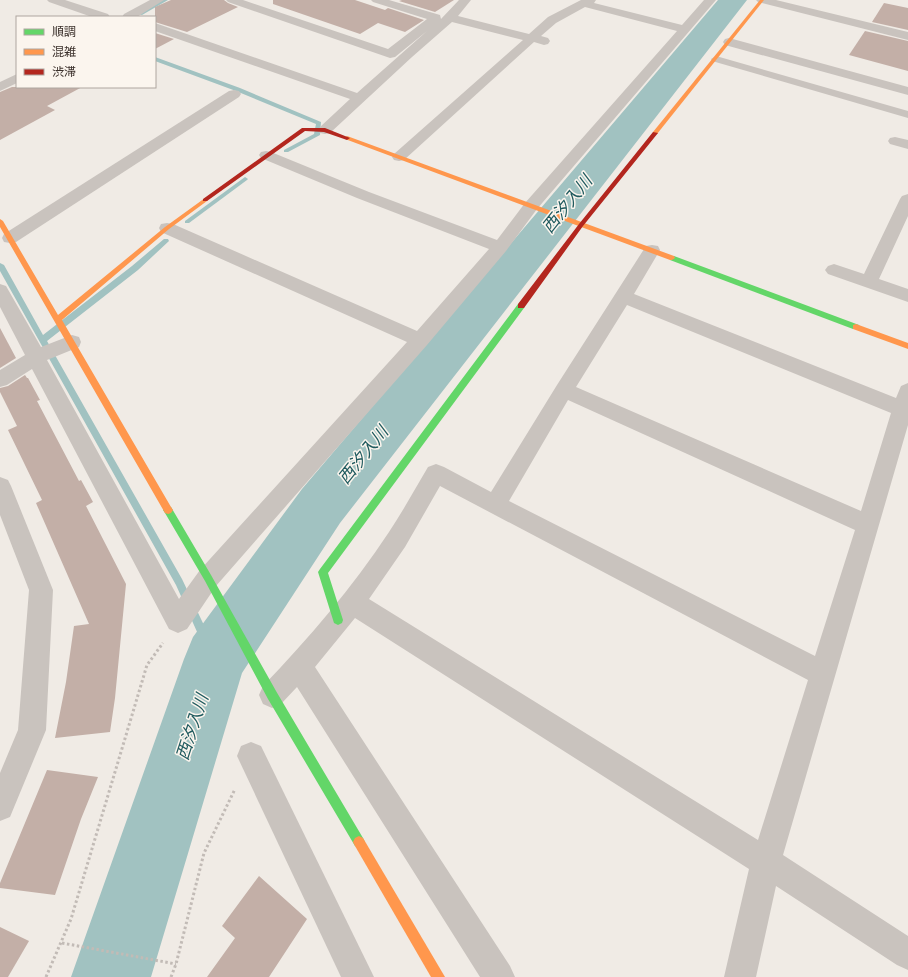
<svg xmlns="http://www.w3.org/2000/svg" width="908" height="977" font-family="Jost,'Noto Sans JP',sans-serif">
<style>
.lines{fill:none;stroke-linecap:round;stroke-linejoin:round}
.stream{fill:#a1c2c1;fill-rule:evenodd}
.river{fill:#a1c2c1;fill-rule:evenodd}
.building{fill:#c3afa7}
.path{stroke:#c2bbb6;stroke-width:3;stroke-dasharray:2.5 2.5;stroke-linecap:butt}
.lane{fill:#c9c3be;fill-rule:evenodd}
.street{fill:#c9c3be;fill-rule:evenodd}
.fast{fill:#63d668;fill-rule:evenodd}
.slow{fill:#ff974d;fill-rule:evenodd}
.jam{fill:#b3261e;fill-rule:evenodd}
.labels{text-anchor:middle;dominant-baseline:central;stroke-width:3;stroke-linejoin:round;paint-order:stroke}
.water-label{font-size:17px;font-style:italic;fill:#1f5a5e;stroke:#fbf5ee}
</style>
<rect width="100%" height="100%" fill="#f0ebe5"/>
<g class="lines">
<!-- stream -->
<g class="stream">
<polygon points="162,0 168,0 142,15 138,14"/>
<polygon points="155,57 240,88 321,122 320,135 288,152 284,152 284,150 314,134 316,124 236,91 155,61"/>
<polygon points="245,177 248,179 247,180 189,223 185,223 185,221"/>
<polygon points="164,239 168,239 169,241 138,270 47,341 182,579 220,659 219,663 215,664 211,663 176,585 0,271 0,263 4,265 43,335 132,266"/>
</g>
<!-- river -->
<polygon class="river" points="718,0 747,0 340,523 242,673 151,977 71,977 184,659 193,637 302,489"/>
</g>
<!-- building -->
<g class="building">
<polygon points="171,0 224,0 228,3 238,7 187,32 155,22 155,7"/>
<polygon points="273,0 355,0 385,10 388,8 424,20 405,32 378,23 360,34 273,4"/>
<polygon points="402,0 454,0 435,12 399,1"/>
<polygon points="884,3 908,8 908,30 872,22"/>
<polygon points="865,31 908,41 908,71 849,55"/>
<polygon points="155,33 174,39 155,49"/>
<polygon points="12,87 82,87 47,106 55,110 0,140 0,92"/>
<polygon points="0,328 16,358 0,368"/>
<polygon points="25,375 27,378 28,378 40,400 37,401 79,481 81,480 93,502 86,506 126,584 115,698 110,732 55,738 66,682 74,626 89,624 36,503 42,500 8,430 17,426 0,392 0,388 8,386"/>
<polygon points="47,770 98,777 81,819 55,895 0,888 0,883"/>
<polygon points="259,876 307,919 269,977 207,977 235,938 222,926"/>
<polygon points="0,927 29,941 8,977 0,977"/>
</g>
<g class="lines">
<!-- path -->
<g class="path">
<polyline points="62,943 176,964"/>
<polyline points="46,977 71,919 147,665 163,643"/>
<polyline points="171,977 176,964 204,853 235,789"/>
</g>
<!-- lane -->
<polygon class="lane" points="716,56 908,111 908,118 712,61 711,59"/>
<!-- street -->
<g class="street">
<polygon points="47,0 65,0 108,14 110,17 92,17 49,2"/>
<polygon points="150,0 164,0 137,17 122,17 124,14"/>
<polygon points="226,0 243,0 388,49 427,19 373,2 371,0 389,0 440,15 441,19 459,0 471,0 458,16 529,34 548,17 581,0 596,0 594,3 682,25 704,0 716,0 537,209 506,251 427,345 216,586 187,629 178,633 169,629 32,369 7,385 0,387 0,370 25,355 0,307 0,284 6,286 41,347 72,335 79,337 81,342 79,347 47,360 179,599 200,570 407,342 161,232 159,228 161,224 167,223 173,224 417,331 489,249 357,198 261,158 259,155 261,152 266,151 271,152 369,192 497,240 525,203 677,31 585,7 556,23 541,36 548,38 550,41 548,44 544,45 534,42 404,160 399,161 394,160 392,157 394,154 523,40 452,22 412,57 330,133 325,134 320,133 318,130 320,127 350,99 155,31 155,23 357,93 427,31 395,57 390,58 228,2"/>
<polygon points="756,0 776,0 908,32 908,40 758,2"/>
<polygon points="729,38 908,87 908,95 725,45 723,42 725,39"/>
<polygon points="17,74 17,83 0,91 0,82"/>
<polygon points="234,90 239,91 241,94 239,97 16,242 10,243 4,242 2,238 4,234 229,91"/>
<polygon points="895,137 908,140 908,149 890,144 888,141 890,138"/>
<polygon points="908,194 908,216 879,279 908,289 908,302 828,274 825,270 828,266 834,264 864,274 900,199 902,196"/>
<path d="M 652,245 L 658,246 L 660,250 L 634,294 L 896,398 L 901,386 L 908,383 L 908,425 L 783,855 L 908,936 L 908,970 L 897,965 L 776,886 L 756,977 L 724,977 L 749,869 L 355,618 L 315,667 L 510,966 L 515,977 L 480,977 L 297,687 L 281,704 L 272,708 L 263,704 L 259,695 L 263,686 C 309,638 352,588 389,532 C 403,511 415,489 428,467 L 436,464 L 444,467 L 491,492 L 557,385 L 646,246 ZM 627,305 L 891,413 L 861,511 L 576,387 ZM 568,400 L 855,530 L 815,656 L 509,501 ZM 440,486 L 808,680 L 758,840 L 369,599 L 405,547 Z"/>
<polygon points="0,477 8,480 11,486 53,590 46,730 10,817 0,821 0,773 18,730 29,590 0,515"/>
<polygon points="251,742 261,746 374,977 341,977 237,756 241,746"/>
</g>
<!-- fast -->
<g class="fast">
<polygon points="670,256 674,256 859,325 860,327 859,329 853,329 670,260"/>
<polygon points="521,303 525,306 524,308 328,573 343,620 342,623 338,625 334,623 318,572 320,569 518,304"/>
<polygon points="168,506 171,507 211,575 276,691 363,838 365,842 363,846 359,848 355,846 268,699 205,581 165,513 163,510 165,507"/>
</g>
<!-- slow -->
<g class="slow">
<polygon points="760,0 764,0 657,134 653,134 653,132"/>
<polygon points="347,136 674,256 675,258 672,260 670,260 345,139 344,138"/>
<polygon points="205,198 208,200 207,201 169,229 62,320 171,507 173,510 171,513 168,514 165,513 0,227 0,219 3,221 58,315 165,227"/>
<polygon points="856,324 908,343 908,349 853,329 853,325"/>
<polygon points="359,836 363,838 445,977 431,977 355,846 353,842 355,838"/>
</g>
<!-- jam -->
<g class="jam">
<polygon points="302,128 325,128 350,138 347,140 324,132 305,131 207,201 203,201 203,199"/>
<polygon points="653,132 658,133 583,226 524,308 518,308 518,304 579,224"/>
</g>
</g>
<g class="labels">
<!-- water labels -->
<g class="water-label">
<text transform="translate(567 204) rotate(-51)">西汐入川</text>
<text transform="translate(363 455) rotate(-51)">西汐入川</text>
<text transform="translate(192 727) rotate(-72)">西汐入川</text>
</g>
</g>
<!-- legend -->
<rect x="16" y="16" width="140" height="72" fill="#fbf5ee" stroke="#aea6a0"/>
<rect x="24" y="29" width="20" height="6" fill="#63d668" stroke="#aea6a0"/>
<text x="52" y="36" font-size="12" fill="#3b302b">順調</text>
<rect x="24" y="49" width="20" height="6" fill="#ff974d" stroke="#aea6a0"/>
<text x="52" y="56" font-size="12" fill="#3b302b">混雑</text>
<rect x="24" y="69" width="20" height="6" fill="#b3261e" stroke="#aea6a0"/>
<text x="52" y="76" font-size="12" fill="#3b302b">渋滞</text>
</svg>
